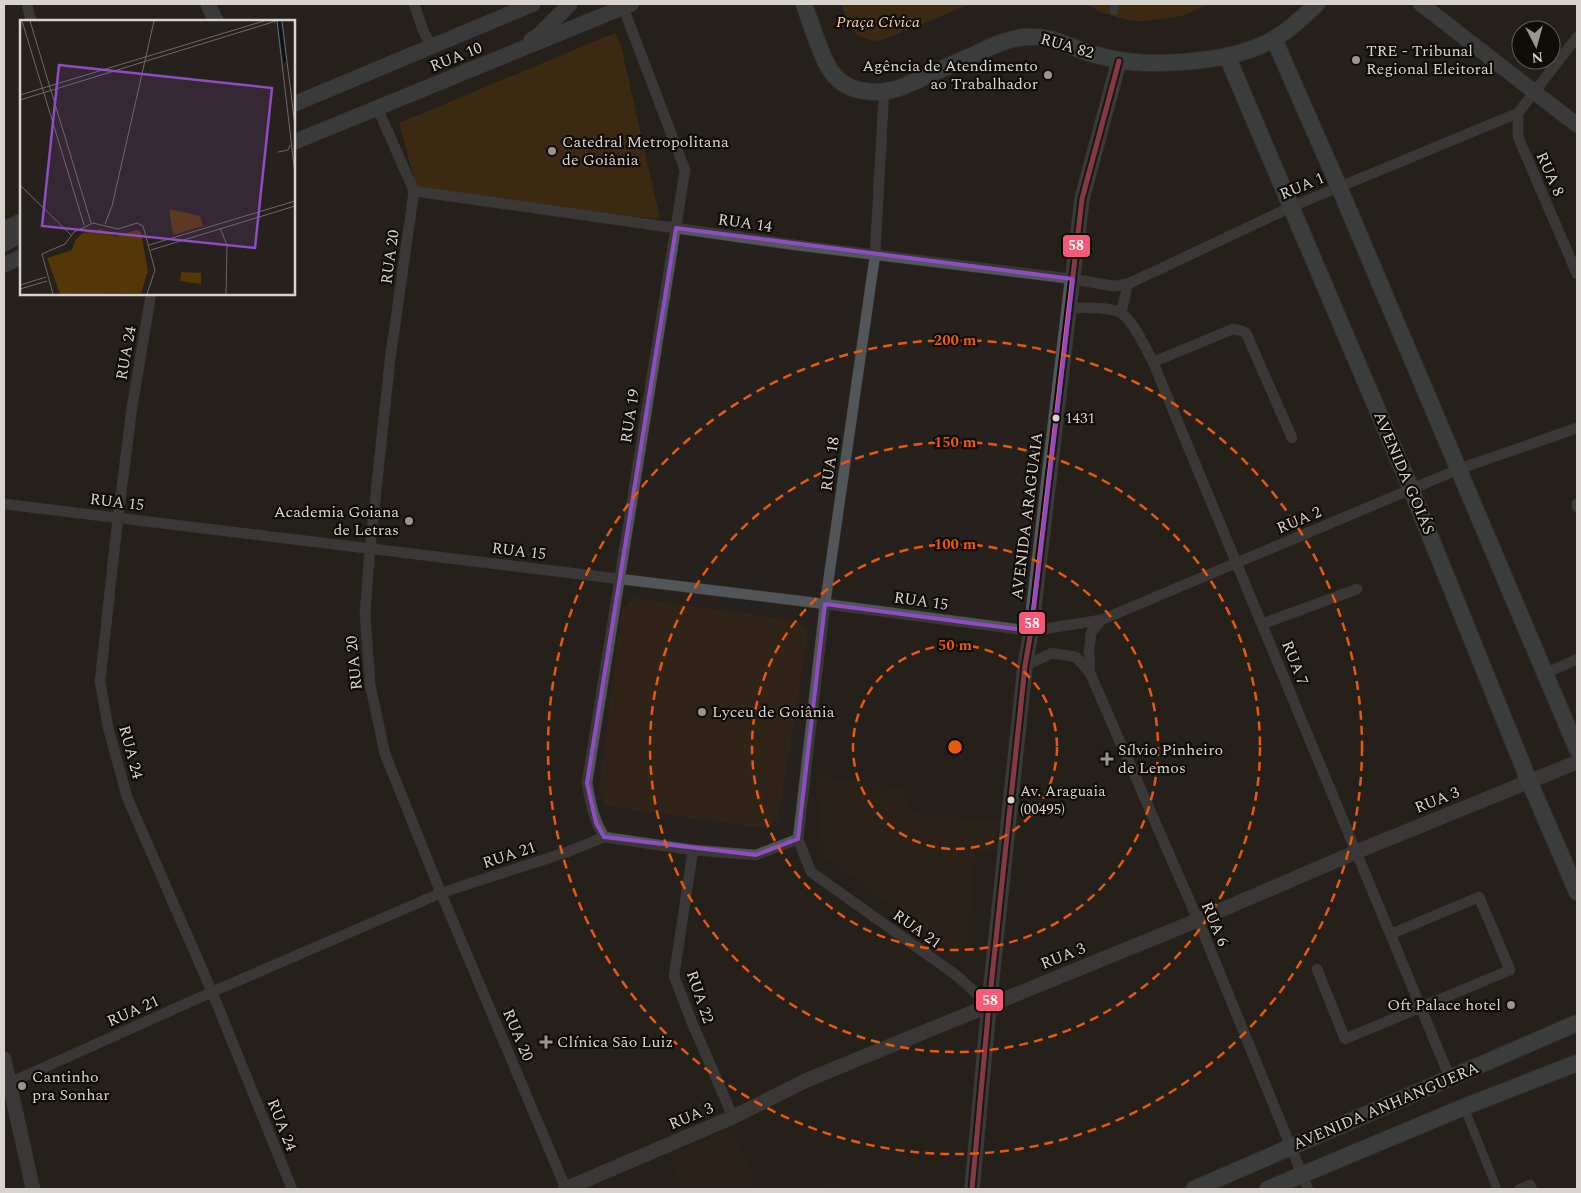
<svg xmlns="http://www.w3.org/2000/svg" width="1581" height="1193" font-family="Spectral,serif">
<style>
.built{fill:#302418}
.green{fill:#553606}
.lines{fill:none;stroke-linecap:round;stroke-linejoin:round}
.pedestrian-casing{stroke:#423d39;stroke-width:9}
.minor-casing{stroke:#423d39;stroke-width:11}
.tertiary-casing{stroke:#423d39;stroke-width:15}
.secondary-casing{stroke:#423d39;stroke-width:16}
.primary-casing{stroke:#423d39;stroke-width:18}
.pedestrian{stroke:#505659;stroke-width:8}
.minor{stroke:#505659;stroke-width:10}
.tertiary{stroke:#505659;stroke-width:14}
.secondary{stroke:#50595e;stroke-width:15}
.primary{stroke:#566167;stroke-width:16}
.bus-1-casing{stroke:#100c08;stroke-width:9}
.bus-1{stroke:#f75a77;stroke-width:5}
.marked{fill:none;stroke:#8e4dc2;stroke-width:4;stroke-linejoin:round}
.ring{fill:none;stroke:#e8590c;stroke-width:2.5;stroke-dasharray:9 6}
.poi-dot{fill:#9a958f;stroke:#100c08;stroke-width:2}
.bus-dot{fill:#d9d3cd;stroke:#100c08;stroke-width:2}
.labels{text-anchor:middle;dominant-baseline:central;stroke-width:4.5;stroke-linejoin:round;paint-order:stroke}
.bus-label{font-size:15px;fill:#d9d3cd;stroke:#100c08;text-anchor:start}
.park-label{font-size:16px;font-style:italic;fill:#f6cfa4;stroke:#100c08}
.street-label{font-size:16px;fill:#d9d3cd;stroke:#100c08}
.poi-label{font-size:16px;fill:#d9d3cd;stroke:#100c08;text-anchor:start}
.inset-river{fill:none;stroke:#031327;stroke-width:2.5}
.inset-road{fill:none;stroke:#6e6863;stroke-width:1}
.view{fill:#8e4dc2;fill-opacity:0.15;stroke:#8e4dc2;stroke-width:2.5}
.inset-edge{fill:none;stroke:#d9d3cd;stroke-width:2.5}
.centre{fill:#e8590c;stroke:#100c08;stroke-width:2.5}
.ring-label{font-size:15px;text-anchor:middle;font-weight:bold;fill:#e8590c;stroke:#100c08;stroke-width:4.5;stroke-linejoin:round;paint-order:stroke}
.line-badge{stroke:#100c08;stroke-width:2}
.badge-label{font-size:14px;text-anchor:middle;font-weight:bold;fill:#fff}
</style>
<rect width="100%" height="100%" fill="#26211c"/>
<!-- built -->
<g class="built">
<polygon points="635,598 798,621 808,631 778,820 766,828 607,806 599,793 622,608"/>
<polygon points="815,775 902,789 912,813 967,819 999,819 997,850 975,852 967,950 951,949 824,857"/>
<polygon points="733,1129 758,1189 684,1189 670,1155"/>
<polygon points="836,1180 840,1189 813,1189"/>
</g>
<!-- green -->
<g class="green">
<path d="M 841,4 L 971,4 L 879,41 C 850,38 851,28 841,4 Z"/>
<polygon points="1086,4 1210,4 1182,16 1145,21 1132,21 1103,13"/>
<polygon points="615,33 621,46 660,219 426,197 416,185 399,123"/>
</g>
<g class="lines">
<!-- pedestrian casing -->
<g class="pedestrian-casing">
<g id="pedestrian">
<polyline points="1114,11 1115,4"/>
<polyline points="1464,1107 1497,1189"/>
</g>
</g>
<!-- minor casing -->
<g class="minor-casing">
<g id="minor">
<polyline points="27,4 31,21"/>
<polyline points="414,4 423,30 431,46"/>
<polyline points="884,92 875,255 825,604 798,839 811,872 956,975 989,1005"/>
<polyline points="377,107 414,191 390,360 370,549 365,613 370,684 385,754 441,893 566,1189"/>
<polyline points="1518,113 1518,137 1577,274"/>
<polyline points="414,191 795,245 1073,279 1113,286 1128,284 1291,207 1518,113 1577,37"/>
<polyline points="151,294 132,407 118,517 100,681 108,727 127,797 212,992 292,1189"/>
<path d="M 1070,308 C 1084,308 1109,306 1121,313 C 1133,320 1146,349 1153,362 L 1450,1078"/>
<polyline points="1121,313 1128,284"/>
<polyline points="1153,362 1233,329 1242,331 1246,333 1292,438"/>
<polyline points="4,504 825,604 1031,631 1101,620 1459,469 1577,428"/>
<polyline points="1577,504 1577,507"/>
<polyline points="1262,624 1357,589"/>
<polyline points="1025,666 1052,653 1076,657 1090,673 1198,920 1308,1189"/>
<polyline points="1090,673 1089,651 1091,633 1101,620"/>
<polyline points="1545,674 1577,659"/>
<path d="M 604,837 C 593,818 591,805 587,783 L 685,170 L 623,7"/>
<polyline points="693,850 674,976 693,1025 733,1117"/>
<polyline points="1317,969 1345,1039 1510,970 1479,897 1391,934"/>
<polyline points="5,1085 212,992 441,893 567,852 604,837 693,850 756,855 798,839"/>
<polyline points="1520,1189 1530,1185 1532,1189"/>
</g>
</g>
<!-- tertiary casing -->
<g class="tertiary-casing">
<g id="tertiary">
<polyline points="4,1059 33,1189"/>
<polyline points="565,1189 733,1117 807,1080 1198,920 1356,852 1577,762"/>
</g>
</g>
<!-- secondary casing -->
<g class="secondary-casing">
<g id="secondary">
<polyline points="208,4 216,21"/>
<polyline points="1421,4 1577,125"/>
<polyline points="531,40 539,35 570,4"/>
<polyline points="294,104 533,4"/>
<polyline points="294,142 631,4"/>
<polyline points="4,229 21,221"/>
<polyline points="4,244 21,235"/>
<polyline points="4,265 21,257"/>
<polyline points="972,1189 989,1005 1025,666 1031,631 1082,199 1119,61"/>
</g>
</g>
<!-- primary casing -->
<g class="primary-casing">
<g id="primary">
<path d="M 804,4 C 811,23 819,51 829,68 C 844,94 877,96 902,87 C 925,77 948,66 971,56 C 988,49 1006,38 1025,37 C 1046,35 1064,44 1083,51 C 1091,54 1100,56 1109,58 C 1149,68 1225,62 1262,45 C 1283,36 1301,19 1317,4"/>
<polyline points="1274,39 1339,187 1577,749"/>
<polyline points="1227,56 1411,489 1529,781 1577,892"/>
<polyline points="1194,1189 1577,1023"/>
<polyline points="1268,1189 1464,1107 1577,1063"/>
</g>
</g>
<!-- pedestrian -->
<use href="#pedestrian" class="pedestrian"/>
<!-- minor -->
<use href="#minor" class="minor"/>
<!-- tertiary -->
<use href="#tertiary" class="tertiary"/>
<!-- secondary -->
<use href="#secondary" class="secondary"/>
<!-- primary -->
<use href="#primary" class="primary"/>
<!-- bus-1 casing -->
<g class="bus-1-casing">
<polyline id="bus-1" points="972,1189 989,1005 1025,666 1031,631 1082,199 1119,61"/>
</g>
<!-- bus-1 -->
<use href="#bus-1" class="bus-1"/>
</g>
<!-- marked area -->
<path d="M0 0H1581V1193H0ZM 676,228 L 1073,279 L 1031,631 L 825,604 L 798,839 L 756,855 L 604,837 L 596,823 L 587,783 Z" fill="#26211c" fill-opacity=".55" fill-rule="evenodd"/>
<path class="marked" d="M 676,228 L 1073,279 L 1031,631 L 825,604 L 798,839 L 756,855 L 604,837 L 596,823 L 587,783 Z"/>
<!-- distance rings -->
<g class="ring">
<circle cx="955" cy="747" r="102"/>
<circle cx="955" cy="747" r="203"/>
<circle cx="955" cy="747" r="305"/>
<circle cx="955" cy="747" r="407"/>
</g>
<!-- markers -->
<g class="poi-dot">
<circle cx="1356" cy="60" r="5"/>
<circle cx="1048" cy="75" r="5"/>
<circle cx="552" cy="151" r="5"/>
<circle cx="409" cy="521" r="5"/>
<circle cx="702" cy="712" r="5"/>
<path d="M1104.5 751.5h5v5h5v5h-5v5h-5v-5h-5v-5h5z"/>
<circle cx="1511" cy="1005" r="5"/>
<path d="M543.5 1034.5h5v5h5v5h-5v5h-5v-5h-5v-5h5z"/>
<circle cx="22" cy="1086" r="5"/>
</g>
<g class="bus-dot">
<circle cx="1056" cy="418" r="4.5"/>
<circle cx="1011" cy="800" r="4.5"/>
</g>
<g class="labels">
<!-- bus labels -->
<g class="bus-label">
<text x="1065" y="418">1431</text>
<text x="1020" y="791">Av. Araguaia<tspan x="1020" dy="18">(00495)</tspan></text>
</g>
<!-- park labels -->
<g class="park-label">
<text x="878" y="22">Praça Cívica</text>
</g>
<!-- street labels -->
<g class="street-label">
<text transform="translate(1067 46) rotate(16)">RUA 82</text>
<text transform="translate(456 57) rotate(-22)">RUA 10</text>
<text transform="translate(1550 174) rotate(66)">RUA 8</text>
<text transform="translate(1302 186) rotate(-23)">RUA 1</text>
<text transform="translate(745 223) rotate(8)">RUA 14</text>
<text transform="translate(390 257) rotate(-82)">RUA 20</text>
<text transform="translate(126 353) rotate(-80)">RUA 24</text>
<text transform="translate(630 416) rotate(-81)">RUA 19</text>
<text transform="translate(830 464) rotate(-82)">RUA 18</text>
<text transform="translate(1404 473) rotate(67)">AVENIDA GOIÁS</text>
<text transform="translate(117 502) rotate(7)">RUA 15</text>
<text transform="translate(1027 516) rotate(-83)">AVENIDA ARAGUAIA</text>
<text transform="translate(1299 520) rotate(-23)">RUA 2</text>
<text transform="translate(519 551) rotate(7)">RUA 15</text>
<text transform="translate(921 601) rotate(8)">RUA 15</text>
<text transform="translate(354 663) rotate(-96)">RUA 20</text>
<text transform="translate(1295 663) rotate(68)">RUA 7</text>
<text transform="translate(131 752) rotate(75)">RUA 24</text>
<text transform="translate(1437 800) rotate(-22)">RUA 3</text>
<text transform="translate(509 855) rotate(-18)">RUA 21</text>
<text transform="translate(1215 924) rotate(67)">RUA 6</text>
<text transform="translate(917 929) rotate(35)">RUA 21</text>
<text transform="translate(1063 956) rotate(-22)">RUA 3</text>
<text transform="translate(700 997) rotate(71)">RUA 22</text>
<text transform="translate(133 1011) rotate(-24)">RUA 21</text>
<text transform="translate(518 1035) rotate(67)">RUA 20</text>
<text transform="translate(1386 1106) rotate(-23)">AVENIDA ANHANGUERA</text>
<text transform="translate(691 1116) rotate(-23)">RUA 3</text>
<text transform="translate(282 1125) rotate(68)">RUA 24</text>
</g>
<!-- poi labels -->
<g class="poi-label">
<text x="1366" y="51">TRE - Tribunal<tspan x="1366" dy="18">Regional Eleitoral</tspan></text>
<text x="1038" y="66" text-anchor="end">Agência de Atendimento<tspan x="1038" dy="18">ao Trabalhador</tspan></text>
<text x="562" y="142">Catedral Metropolitana<tspan x="562" dy="18">de Goiânia</tspan></text>
<text x="399" y="512" text-anchor="end">Academia Goiana<tspan x="399" dy="18">de Letras</tspan></text>
<text x="712" y="712">Lyceu de Goiânia</text>
<text x="1118" y="750">Sílvio Pinheiro<tspan x="1118" dy="18">de Lemos</tspan></text>
<text x="1501" y="1005" text-anchor="end">Oft Palace hotel</text>
<text x="557" y="1042">Clínica São Luiz</text>
<text x="32" y="1077">Cantinho<tspan x="32" dy="18">pra Sonhar</tspan></text>
</g>
</g>
<!-- overview -->
<g transform="translate(20 20)">
<rect width="275" height="275" fill="#26211c"/>
<path d="M 149,189 L 180,196 L 183,206 L 153,215 ZM 81,209 L 95,216 L 117,210 L 121,212 L 128,251 L 121,273 L 40,274 L 27,238 L 52,230 L 56,219 L 63,213 ZM 161,252 L 181,253 L 181,264 L 160,261 Z" fill="#553606"/>
<path class="inset-river" d="M 259,1 L 265,42"/>
<path class="inset-road" d="M 2,1 L 64,205M 10,1 L 71,203M 257,1 L 275,154M 262,1 L 275,106M 0,75 L 244,1M 0,80 L 256,1M 258,132 L 268,130 L 270,125M 0,165 L 51,215M 85,204 L 92,186 L 134,1M 200,208 L 207,225 L 206,274M 129,225 L 275,181M 131,230 L 275,186M 0,265 L 26,257M 0,269 L 27,261M 33,274 L 22,234 L 45,224 L 54,212 L 73,203 L 98,209 L 117,203 L 123,206 L 135,250 L 127,274"/>
<path class="view" d="M 39,45 L 252,68 L 235,228 L 22,206 Z"/>
<rect width="275" height="275" class="inset-edge"/>
</g>
<circle cx="955" cy="747" r="8" class="centre"/>
<g class="ring-label">
<text x="955" y="345">200 m</text>
<text x="955" y="447">150 m</text>
<text x="955" y="549">100 m</text>
<text x="955" y="650">50 m</text>
</g>
<g class="line-badge">
<rect x="1062" y="234" width="29" height="24" rx="5" fill="#f75a77"/>
<rect x="1018" y="611" width="28" height="24" rx="5" fill="#f75a77"/>
<rect x="975" y="988" width="29" height="24" rx="5" fill="#f75a77"/>
</g>
<g class="badge-label">
<text x="1076" y="250">58</text>
<text x="1032" y="628">58</text>
<text x="990" y="1005">58</text>
</g>
<!-- border -->
<rect width="1581" height="1193" fill="none" stroke="#d9d3cd" stroke-width="10"/>
<!-- north arrow -->
<g transform="translate(1536 45) rotate(174)"><circle r="24" fill="#100c08" stroke="#605c57"/>
<path d="M0-4L9 19L0 12L-9 19Z" fill="#9a958f"/>
<text y="-8" font-size="14" font-weight="bold" text-anchor="middle" fill="#d9d3cd">N</text>
</g>
</svg>
